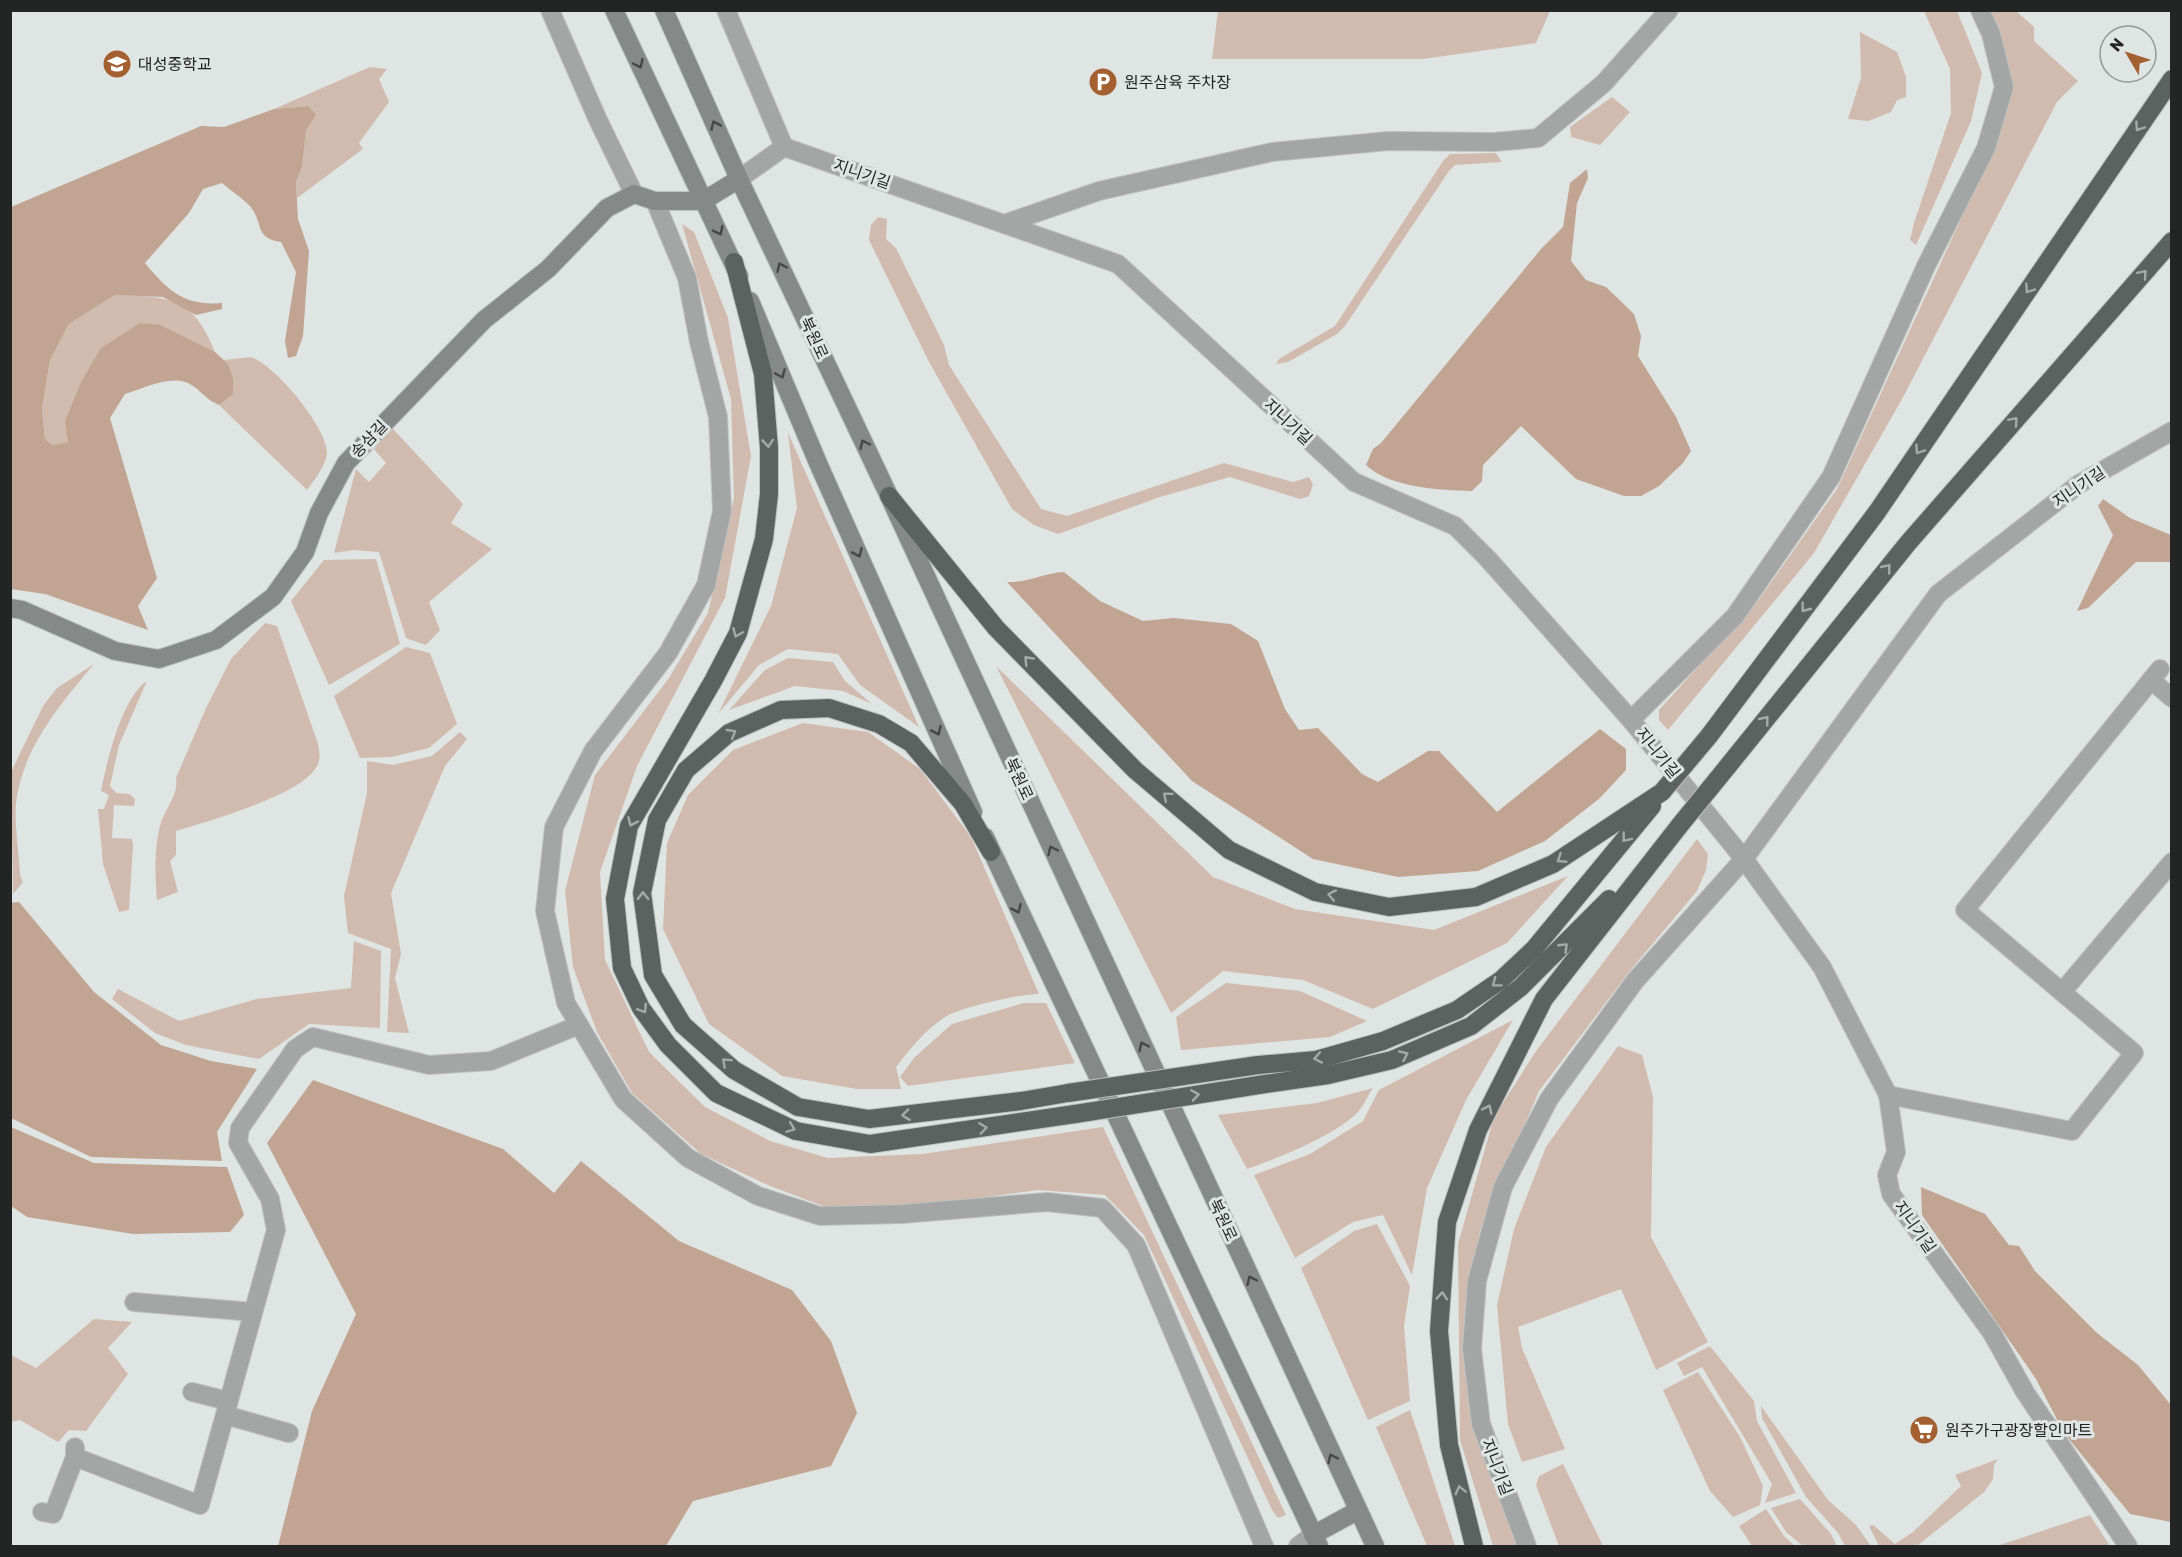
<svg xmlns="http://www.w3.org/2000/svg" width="2182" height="1557" font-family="Rubik,'Noto Sans KR',sans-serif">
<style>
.green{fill:#d1bbae}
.forest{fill:#c1a492}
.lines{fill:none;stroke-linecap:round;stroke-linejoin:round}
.street-casing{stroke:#bdc2c1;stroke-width:20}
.secondary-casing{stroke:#bdc2c1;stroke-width:20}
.highway-casing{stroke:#bdc2c1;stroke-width:20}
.street{stroke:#a4a6a6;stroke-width:18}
.secondary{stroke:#858988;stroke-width:18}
.highway{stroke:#5c6260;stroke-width:18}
.highway-bridge-casing{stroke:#bdc2c1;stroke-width:20;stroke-linecap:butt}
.highway-bridge{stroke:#5c6260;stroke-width:18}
.oneway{stroke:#454847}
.oneway2{stroke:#a4aaa8}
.labels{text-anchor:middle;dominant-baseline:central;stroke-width:6;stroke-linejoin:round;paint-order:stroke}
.poi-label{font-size:16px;fill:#232524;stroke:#dfe5e3;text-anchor:start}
.street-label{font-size:16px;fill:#232524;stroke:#dfe5e3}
</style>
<rect width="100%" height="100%" fill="#dfe5e3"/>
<!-- green -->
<g class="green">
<polygon points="1218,11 1218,10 1550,11 1536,43 1423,59 1212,59"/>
<polygon points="1924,11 1957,11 1982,73 1971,121 1916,245 1910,240 1914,223 1951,113 1950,69"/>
<polygon points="1986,11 2016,11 2034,27 2034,41 2078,81 2057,102 1901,401 1814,553 1668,730 1659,720 1659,710 1760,598 1837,489 1994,147 2013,87 2000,36"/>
<polygon points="1860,32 1897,52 1906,77 1906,97 1897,100 1891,112 1868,121 1848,119 1861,78"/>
<polygon points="370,67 387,69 379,79 389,102 359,143 363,149 297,198 296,182 302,167 308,106 274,109"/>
<polygon points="1612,97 1630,112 1600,145 1571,137 1570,127"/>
<polygon points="1496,153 1502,162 1455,165 1449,171 1345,326 1337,334 1288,362 1276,364 1279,359 1335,326 1443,161 1450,154"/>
<polygon points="878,217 887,219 886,239 896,248 944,345 949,365 1041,509 1067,516 1224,463 1293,482 1309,477 1313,485 1309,496 1300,499 1230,477 1160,497 1058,534 1034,525 1012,509 928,360 869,240 871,225"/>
<polygon points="682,224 694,232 728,318 751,456 725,598 637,766 600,872 605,960 649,1052 705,1107 770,1141 828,1158 923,1154 1103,1127 1286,1515 1278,1518 1272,1510 1144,1235 1105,1195 1038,1190 920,1206 823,1206 770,1186 701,1154 632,1093 597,1032 573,967 565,891 595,775 669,678 708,613 734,498 731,399"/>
<path d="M 115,295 C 169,297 193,296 215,352 L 161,325 L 68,442 L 52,445 L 45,439 L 42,409 L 50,360 L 69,324 Z"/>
<path d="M 251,357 C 275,365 327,427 327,453 C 326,466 314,480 307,490 L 219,405 L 233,393 L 228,364 L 224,360 Z"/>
<polygon points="392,428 463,504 451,523 492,549 429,602 440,630 426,645 406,638 379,552 354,550 334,553 356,469 369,482 386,463 374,449"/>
<polygon points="788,433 919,727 860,685 838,654 788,649 759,665 718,714 771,606 797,508"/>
<polygon points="376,559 400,644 329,685 291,601 324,560"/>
<path d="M 265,623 L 277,626 L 317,741 C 319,748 321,757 318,764 C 307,794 205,822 176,831 L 176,855 L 170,861 L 178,892 L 157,900 C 155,877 154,849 160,826 C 164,809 179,796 176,778 L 206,708 L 231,659 Z"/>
<polygon points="406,647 430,653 457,724 429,748 392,757 360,758 334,696"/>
<polygon points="788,658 833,662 845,681 872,704 843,691 795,686 729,710 765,670"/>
<path d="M 94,664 C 62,702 26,744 17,796 C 13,818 19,851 20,875 L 23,882 L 13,894 L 11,772 L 43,706 L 57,688 Z"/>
<polygon points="996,666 1213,877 1295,909 1434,930 1568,876 1507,943 1373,1009 1303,980 1223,971 1171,1013"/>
<path d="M 147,681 L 119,745 L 110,786 L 116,793 L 129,794 L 135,799 L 134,806 L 114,805 L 112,838 L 132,839 L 133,844 L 129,910 L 119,912 L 103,864 L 98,809 L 104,809 L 109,795 L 101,791 C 107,761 122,697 147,681 Z"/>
<path d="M 803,723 L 868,732 L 920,769 L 971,837 L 1039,994 C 1020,994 961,1007 945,1017 C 925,1030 910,1049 896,1067 L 901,1089 L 857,1089 L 782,1076 L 709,1024 L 663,929 L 667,843 L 688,795 L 733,750 Z"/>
<polygon points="460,732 467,739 445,766 391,893 401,954 395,978 409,1033 387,1032 391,949 348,933 344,896 367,793 367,761 393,765 432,756"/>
<polygon points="1697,839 1708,854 1706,870 1697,891 1629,972 1539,1091 1480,1231 1470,1282 1467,1352 1473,1431 1517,1546 1493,1546 1460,1440 1458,1244 1494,1117 1536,1051"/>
<polygon points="354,941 381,951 380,1028 309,1024 259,1059 186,1045 155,1033 112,999 118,989 179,1021 257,999 351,988"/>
<polygon points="1226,983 1300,991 1367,1021 1330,1037 1181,1050 1176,1017"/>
<polygon points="1024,1003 1046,1003 1075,1063 908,1086 900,1077 915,1057 952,1024"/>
<polygon points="1513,1020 1466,1100 1427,1188 1412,1275 1383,1215 1353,1222 1295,1258 1254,1175 1310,1154 1363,1121 1379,1090"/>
<polygon points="1618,1046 1642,1055 1653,1097 1651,1237 1708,1342 1656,1370 1621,1289 1518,1327 1522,1348 1565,1449 1522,1462 1508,1424 1497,1305 1514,1229 1546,1147"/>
<path d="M 1373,1088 C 1368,1095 1364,1105 1358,1112 C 1333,1137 1280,1157 1247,1169 L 1218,1115 L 1317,1103 Z"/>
<polygon points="1377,1224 1410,1286 1404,1326 1410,1401 1368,1420 1301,1268 1354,1231"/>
<polygon points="94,1319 132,1322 108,1348 128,1374 86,1431 69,1430 58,1442 20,1420 11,1422 11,1355 36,1368"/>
<polygon points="1710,1346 1754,1401 1757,1421 1796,1493 1765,1503 1772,1484 1702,1367 1684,1376 1677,1363"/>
<polygon points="1698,1372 1740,1437 1763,1486 1760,1505 1733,1517 1710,1491 1663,1390"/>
<polygon points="1761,1406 1828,1500 1856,1525 1871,1546 1845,1546 1838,1533 1806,1497 1762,1418"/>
<polygon points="1410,1410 1455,1546 1427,1546 1376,1427"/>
<polygon points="1998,1459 1994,1465 1993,1479 1984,1492 1917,1546 1879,1546 1869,1526 1873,1525 1895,1544 1913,1532 1961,1486 1955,1475"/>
<polygon points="1563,1464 1603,1546 1559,1546 1536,1485 1539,1476"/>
<polygon points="1800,1499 1831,1534 1837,1546 1803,1546 1786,1532 1771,1508"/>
<polygon points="1766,1509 1784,1536 1795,1546 1752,1546 1739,1526"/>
<polygon points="2090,1515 2110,1546 1997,1546"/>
</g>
<!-- forest -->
<g class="forest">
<path d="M 308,106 L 316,115 L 306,130 L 302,167 L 296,182 L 298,219 L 309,251 L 303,336 L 296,356 L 288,358 L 285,341 L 296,272 L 281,242 C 252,237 265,222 249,205 C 241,197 230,190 222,183 L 203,189 L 189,213 L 145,263 C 168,291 184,306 222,303 L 222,309 L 196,315 L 163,297 L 115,295 L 69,324 L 50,360 L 42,409 L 45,439 L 52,445 L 68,442 L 65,421 L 81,382 L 101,348 L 140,323 L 161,325 L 215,352 L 228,364 L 233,378 L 233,394 L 219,405 C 207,400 203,393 193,386 C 175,372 144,388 125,394 L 110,418 L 157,578 L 138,606 L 148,630 L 45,594 L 11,589 L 11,207 L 201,126 L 224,127 L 274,109 Z"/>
<path d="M 1587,169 L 1588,178 L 1577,203 L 1571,261 L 1586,280 L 1606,287 L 1634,314 L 1641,336 L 1638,356 L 1676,417 L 1691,451 L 1683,463 L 1659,486 L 1641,496 L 1624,496 L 1576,479 L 1521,426 L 1483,465 L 1482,481 L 1472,491 C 1440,490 1390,488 1366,465 L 1373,449 L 1381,443 L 1541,249 L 1563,227 L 1570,183 Z"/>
<polygon points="2103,499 2130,518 2171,535 2171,562 2136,562 2088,608 2077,611 2113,535 2098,506"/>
<path d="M 1064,572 L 1100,601 L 1143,621 L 1174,618 L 1231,624 L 1258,641 L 1285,709 L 1299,730 L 1318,728 L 1362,774 L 1378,782 L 1428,751 L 1439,751 L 1497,812 L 1600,729 L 1626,749 L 1626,770 L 1600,798 L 1545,841 L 1478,871 L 1398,877 L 1313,859 L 1192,781 L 1007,582 C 1027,583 1044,573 1064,572 Z"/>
<polygon points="19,902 94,992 161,1045 211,1061 257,1069 217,1132 222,1161 91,1157 11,1118 10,903"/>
<polygon points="313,1080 503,1149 554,1193 581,1161 679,1241 792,1290 831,1341 857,1413 831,1466 693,1501 666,1546 278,1546 312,1411 356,1314 267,1143"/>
<polygon points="11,1127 94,1163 227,1167 244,1215 230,1232 133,1234 27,1217 11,1206"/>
<polygon points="1921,1187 1985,1214 2009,1245 2019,1246 2035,1271 2097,1333 2138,1365 2171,1405 2171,1522 2130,1514 2064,1433 2036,1379 1922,1215"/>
</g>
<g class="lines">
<!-- street casing -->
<g class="street-casing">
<g id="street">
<polyline points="550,10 598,120 634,194"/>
<polyline points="726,10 784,147"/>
<polyline points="739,179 784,147 1118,264 1354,482 1455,526 1488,559 1631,720 1744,859 1822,967 1888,1095 1896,1152 1887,1175 1891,1194 1992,1333 2025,1392 2128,1546"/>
<polyline points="655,201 687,278 699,342 718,417 722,511 706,585 668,653 593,751 554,827 545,911 566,1003 623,1099 688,1158 758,1196 820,1216 902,1214 1047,1202 1102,1208 1136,1245 1264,1546"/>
<polyline points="1004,224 1099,191 1272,152 1388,141 1494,142 1538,138 1604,83 1669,10"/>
<polyline points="2151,680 2172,698"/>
<polyline points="1631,720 1735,616 1831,477 1926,266 1986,148 2004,87 1991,34 1980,10"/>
<polyline points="2062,992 2172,862"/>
<polyline points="1888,1095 2072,1131 2134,1053 1965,910 2160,669"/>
<polyline points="134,1302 253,1312"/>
<polyline points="192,1392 228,1401"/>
<polyline points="225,1415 289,1433"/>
<polyline points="75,1457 200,1505 276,1230 270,1199 238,1143 240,1128 295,1049 313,1037 429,1065 491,1061 579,1025"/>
<polyline points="42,1512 53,1514 75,1457 75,1447"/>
<polyline points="1298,1546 1313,1535"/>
<polyline points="1527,1546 1481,1424 1472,1349 1477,1281 1503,1187 1549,1099 1635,981 1744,859 1938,594 2079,484 2172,431"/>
</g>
</g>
<!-- secondary casing -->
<g class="secondary-casing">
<g id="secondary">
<polyline points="614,10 739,276"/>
<polyline points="664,10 739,179 889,496 1375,1546"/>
<polyline points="750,301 818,463 973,812"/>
<polyline points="10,608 22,610 115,651 159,659 216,640 273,597 305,552 319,513 346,463 484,320 548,269 607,208 634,194 655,201 703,201 739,179"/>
<polyline points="985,837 1319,1546"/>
<polyline points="1313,1535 1357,1511"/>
</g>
</g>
<!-- highway casing -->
<g class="highway-casing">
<g id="highway">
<polyline points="734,262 763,374 769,448 769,494 764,539 738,633 713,681 629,826 615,899 622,968 641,1008 668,1045 716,1093 796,1131 870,1144 1075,1114"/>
<polyline points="889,496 996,628 1135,770 1229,850 1315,892 1389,907 1476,897 1553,864 1662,792"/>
<polyline points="1709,736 1877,512 2172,79"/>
<polyline points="1728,766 1908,543 2172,241"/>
<polyline points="991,852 963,804 911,743 879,724 829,708 781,710 729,733 686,770 657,820 642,893 653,975 683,1025 734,1070 798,1107 869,1119 1021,1101 1068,1093"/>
<polyline points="1258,1065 1316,1060 1383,1041 1457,1010 1501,980 1534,949 1652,806"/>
<polyline points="1265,1084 1328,1075 1392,1060 1471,1026 1521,987 1609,899"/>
<polyline points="1474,1546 1449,1445 1439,1331 1447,1222 1478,1130 1544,999 1680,825"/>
</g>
</g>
<!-- street -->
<use href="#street" class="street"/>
<!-- secondary -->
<use href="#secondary" class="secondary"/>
<!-- highway -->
<use href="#highway" class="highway"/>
<!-- highway-bridge casing -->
<g class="highway-bridge-casing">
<g id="highway-bridge">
<polyline points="1662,792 1709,736"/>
<polyline points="1680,825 1728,766"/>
<polyline points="1068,1093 1258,1065"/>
<polyline points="1075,1114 1265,1084"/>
</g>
</g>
<!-- highway-bridge -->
<use href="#highway-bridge" class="highway-bridge"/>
</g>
<!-- one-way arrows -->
<defs><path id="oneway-chevron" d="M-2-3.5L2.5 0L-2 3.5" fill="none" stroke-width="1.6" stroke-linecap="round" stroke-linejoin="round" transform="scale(1.5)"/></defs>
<g class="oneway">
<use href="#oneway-chevron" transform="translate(639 64) rotate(65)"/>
<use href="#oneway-chevron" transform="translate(715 125) rotate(-114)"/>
<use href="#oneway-chevron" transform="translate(719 231) rotate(64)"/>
<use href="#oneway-chevron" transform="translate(781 267) rotate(-115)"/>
<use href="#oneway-chevron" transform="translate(781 374) rotate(67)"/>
<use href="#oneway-chevron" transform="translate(864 444) rotate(-115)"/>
<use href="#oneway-chevron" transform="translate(858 553) rotate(66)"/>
<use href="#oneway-chevron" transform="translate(937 731) rotate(66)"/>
<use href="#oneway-chevron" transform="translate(1052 850) rotate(-115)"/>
<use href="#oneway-chevron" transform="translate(1017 909) rotate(66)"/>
<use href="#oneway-chevron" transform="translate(1143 1046) rotate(-115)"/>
<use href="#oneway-chevron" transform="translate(1251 1280) rotate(-115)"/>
<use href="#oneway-chevron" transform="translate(1332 1458) rotate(-115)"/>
</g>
<g class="oneway2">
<use href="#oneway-chevron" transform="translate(2139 127) rotate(124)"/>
<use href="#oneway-chevron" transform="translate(2143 274) rotate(-49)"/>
<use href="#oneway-chevron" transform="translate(2029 289) rotate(124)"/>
<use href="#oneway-chevron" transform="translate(2014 421) rotate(-49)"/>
<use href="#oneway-chevron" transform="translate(768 443) rotate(86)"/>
<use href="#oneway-chevron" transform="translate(1919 450) rotate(124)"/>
<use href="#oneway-chevron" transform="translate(1887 568) rotate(-51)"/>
<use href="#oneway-chevron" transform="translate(1805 608) rotate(127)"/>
<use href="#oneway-chevron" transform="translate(737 633) rotate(113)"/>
<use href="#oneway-chevron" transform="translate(1028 660) rotate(-134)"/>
<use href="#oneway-chevron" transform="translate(1765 720) rotate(-51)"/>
<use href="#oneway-chevron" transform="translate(732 733) rotate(-30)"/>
<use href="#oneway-chevron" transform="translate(1167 796) rotate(-140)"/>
<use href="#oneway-chevron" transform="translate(632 822) rotate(114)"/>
<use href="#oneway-chevron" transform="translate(1626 838) rotate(128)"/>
<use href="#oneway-chevron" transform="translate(1561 859) rotate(147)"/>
<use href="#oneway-chevron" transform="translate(1332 895) rotate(-169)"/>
<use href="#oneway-chevron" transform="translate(643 896) rotate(-91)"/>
<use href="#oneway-chevron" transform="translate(1564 947) rotate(-44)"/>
<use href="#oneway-chevron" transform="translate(1496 983) rotate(143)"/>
<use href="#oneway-chevron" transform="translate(643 1009) rotate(58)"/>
<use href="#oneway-chevron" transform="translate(1404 1055) rotate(-24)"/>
<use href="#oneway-chevron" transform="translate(1318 1058) rotate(169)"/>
<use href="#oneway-chevron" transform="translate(726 1062) rotate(-138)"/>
<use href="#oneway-chevron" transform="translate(1195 1095) rotate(-9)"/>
<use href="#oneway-chevron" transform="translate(1488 1109) rotate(-64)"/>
<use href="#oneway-chevron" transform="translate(906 1115) rotate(173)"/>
<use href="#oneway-chevron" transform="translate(791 1128) rotate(21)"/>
<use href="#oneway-chevron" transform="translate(983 1128) rotate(-8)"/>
<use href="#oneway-chevron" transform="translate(1442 1296) rotate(-86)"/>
<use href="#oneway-chevron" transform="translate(1460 1490) rotate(-104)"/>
</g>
<!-- icons -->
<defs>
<g id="school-disc" transform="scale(1.5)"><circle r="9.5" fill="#a46031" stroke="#dfe5e3"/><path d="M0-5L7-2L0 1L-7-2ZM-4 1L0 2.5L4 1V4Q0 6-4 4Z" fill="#fff"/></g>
<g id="parking-disc" transform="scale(1.5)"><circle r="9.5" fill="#a46031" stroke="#dfe5e3"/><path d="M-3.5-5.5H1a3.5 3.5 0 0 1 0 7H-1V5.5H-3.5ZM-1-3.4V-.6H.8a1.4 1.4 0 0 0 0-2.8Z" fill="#fff"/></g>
<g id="supermarket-disc" transform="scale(1.5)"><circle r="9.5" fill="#a46031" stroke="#dfe5e3"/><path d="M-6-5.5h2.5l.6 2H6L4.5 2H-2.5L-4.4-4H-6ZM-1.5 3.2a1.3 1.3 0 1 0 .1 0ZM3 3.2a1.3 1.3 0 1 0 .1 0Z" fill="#fff"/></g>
</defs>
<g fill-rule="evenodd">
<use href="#school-disc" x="117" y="64"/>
<use href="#parking-disc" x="1103" y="82"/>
<use href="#supermarket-disc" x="1924" y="1430"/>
</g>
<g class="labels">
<!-- poi labels -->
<g class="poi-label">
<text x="138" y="64">대성중학교</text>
<text x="1124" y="82">원주삼육 주차장</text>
<text x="1945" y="1430">원주가구광장할인마트</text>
</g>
<!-- street labels -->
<g class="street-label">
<text transform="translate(862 174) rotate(19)">지니기길</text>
<text transform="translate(814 338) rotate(65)">북원로</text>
<text transform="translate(1288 422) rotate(43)">지니기길</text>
<text transform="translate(369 439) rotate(-46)">송삼길</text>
<text transform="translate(2079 487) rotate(-34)">지니기길</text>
<text transform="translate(1658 753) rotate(51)">지니기길</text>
<text transform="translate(1019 779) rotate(65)">북원로</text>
<text transform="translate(1223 1220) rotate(65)">북원로</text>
<text transform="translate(1915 1227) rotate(55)">지니기길</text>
<text transform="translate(1497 1467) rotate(69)">지니기길</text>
</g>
</g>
<!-- border -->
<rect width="2182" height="1557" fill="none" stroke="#232524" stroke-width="24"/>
<!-- north arrow -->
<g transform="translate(2128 54) rotate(309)"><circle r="28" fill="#dfe5e3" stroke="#949897" stroke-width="1.5"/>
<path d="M0-4.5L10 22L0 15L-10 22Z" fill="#a46031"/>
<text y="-9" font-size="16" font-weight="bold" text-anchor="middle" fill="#232524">N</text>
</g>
</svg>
